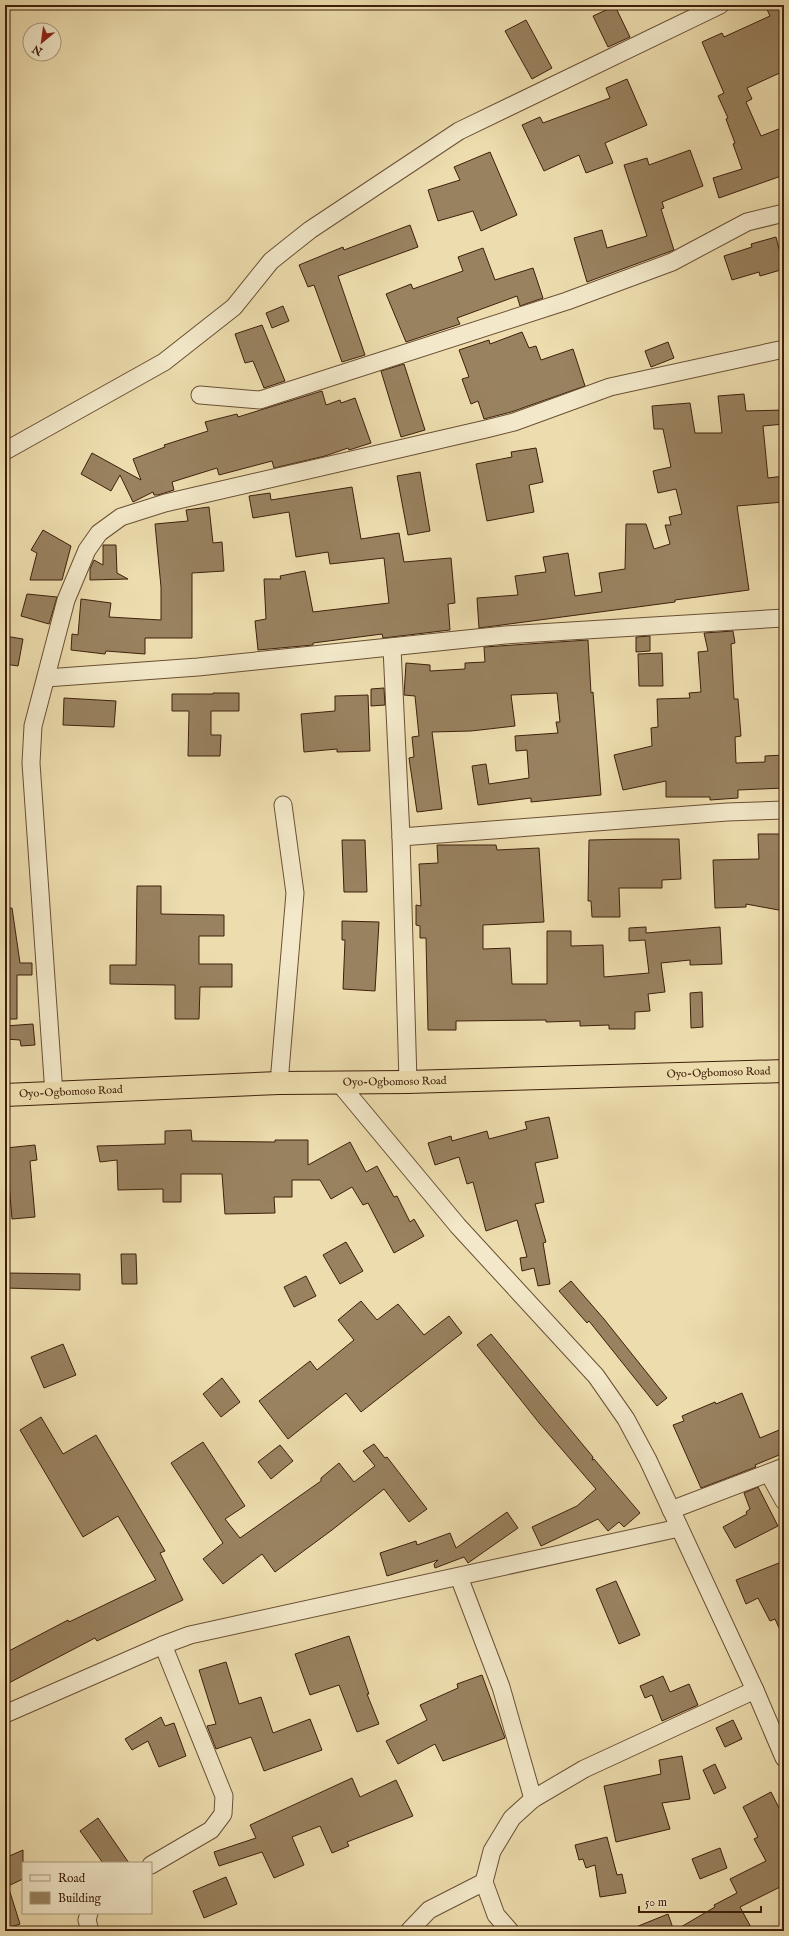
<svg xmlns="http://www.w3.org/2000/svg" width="789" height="1936" font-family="'IM FELL English',serif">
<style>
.building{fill:#998260;stroke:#3e200b}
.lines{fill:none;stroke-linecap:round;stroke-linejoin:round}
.minor-casing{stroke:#6a4f34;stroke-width:19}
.trunk-casing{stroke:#3e200b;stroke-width:24}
.minor{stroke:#f3e9ca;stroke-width:17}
.trunk{stroke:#edddae;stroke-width:22}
.labels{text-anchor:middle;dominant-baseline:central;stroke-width:3;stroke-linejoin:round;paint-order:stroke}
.street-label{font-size:11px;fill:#3e200b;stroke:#f3e9ca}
</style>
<rect width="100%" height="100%" fill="#edddae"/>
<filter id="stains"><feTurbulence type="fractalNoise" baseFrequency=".005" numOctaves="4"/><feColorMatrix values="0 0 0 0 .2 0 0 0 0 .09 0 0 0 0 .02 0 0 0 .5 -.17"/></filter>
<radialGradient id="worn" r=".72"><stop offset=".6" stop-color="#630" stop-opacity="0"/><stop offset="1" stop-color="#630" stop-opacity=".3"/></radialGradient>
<!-- building -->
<g class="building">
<polygon points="765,5 784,5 784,71 747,88 752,99 746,102 761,136 784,127 784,175 719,198 713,178 742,169 733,144 735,143 726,119 728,118 718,96 724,93 702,42 722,33 724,37 770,16"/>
<polygon points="615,6 630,37 608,47 593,16"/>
<polygon points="526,20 552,68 532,79 505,31"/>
<polygon points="627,79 647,125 605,143 613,163 586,173 579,155 544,171 522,125 540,117 543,123 610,98 606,88"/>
<polygon points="690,150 703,186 662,202 664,208 661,209 674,250 587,282 574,238 602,230 607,248 647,236 624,165 647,158 649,165"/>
<polygon points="490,152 517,215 481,231 473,211 438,221 428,190 460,180 454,167"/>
<polygon points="410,225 418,247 338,276 365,355 342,362 314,285 308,287 299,265 343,247 344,250"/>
<polygon points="776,237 784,269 760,276 759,272 732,280 724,256 752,247 751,244"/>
<polygon points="483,248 495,280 533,268 543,298 520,306 517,296 457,318 460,324 406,342 386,294 411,284 413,289 463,271 458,257"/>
<polygon points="283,306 289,321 272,328 266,313"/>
<polygon points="262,325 285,381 264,388 253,361 245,363 235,334"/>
<polygon points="522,332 529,348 536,346 541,360 573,349 585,386 511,412 484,419 478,401 471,404 462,379 469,377 459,350 489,340 490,344"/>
<polygon points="668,342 674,358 651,367 645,351"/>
<polygon points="404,364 425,430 401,437 381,371"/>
<polygon points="322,391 326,405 340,400 341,403 355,398 371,443 349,450 348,448 325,456 274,468 272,461 219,475 217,468 172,482 174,490 158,495 154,495 153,492 133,502 120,475 111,491 81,474 92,453 141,480 133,459 165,447 164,445 208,431 205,422 237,414 238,417"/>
<polygon points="744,394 746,411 784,410 784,424 763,426 768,478 784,476 784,502 737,506 749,590 675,600 675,602 479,628 477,598 518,595 515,576 546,572 543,557 568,553 575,596 602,592 599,573 625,569 626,524 646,524 654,549 670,544 665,525 671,525 669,517 682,514 676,489 658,493 653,471 671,467 663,429 654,429 652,406 690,403 695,433 722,433 718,396"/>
<polygon points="536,448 543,482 529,485 534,512 487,521 476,464 512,457 511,452"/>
<polygon points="420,472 430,531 408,535 397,476"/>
<polygon points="352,487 361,539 399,533 404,562 451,558 455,603 448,604 450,630 383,638 382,634 313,643 313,645 258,650 255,621 266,619 264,579 281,579 280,576 305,571 313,612 389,603 384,558 330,564 328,552 296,557 289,512 253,518 249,496 270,493 271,500"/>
<polygon points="209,507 213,543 222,542 224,571 192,573 192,638 145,638 145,654 106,651 105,654 71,650 72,634 78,635 81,599 111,603 109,617 161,620 161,587 155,524 188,521 186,510"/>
<polygon points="43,530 71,546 62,580 30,580 37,553 31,550"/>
<polygon points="103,545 116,545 117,573 128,579 90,580 90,569 94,560 103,565"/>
<polygon points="27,594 57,597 49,624 21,616"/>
<polygon points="733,631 735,643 731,644 734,699 738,699 741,736 735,737 736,763 765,762 765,756 784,755 784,788 738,790 738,798 710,800 710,797 666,797 666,781 623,790 614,755 652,746 651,728 658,727 657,699 690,698 689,693 701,692 698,652 708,651 704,633"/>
<polygon points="5,636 23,639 18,666 5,664"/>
<polygon points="650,636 650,651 636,652 636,637"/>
<polygon points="588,640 591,693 593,692 601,795 531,802 531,798 478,805 472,766 486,764 489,784 529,778 527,750 516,751 515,736 558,733 556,722 560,722 557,693 511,695 515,726 471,731 432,732 442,809 417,812 409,758 414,757 412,737 419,736 415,696 404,695 406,663 430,665 430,671 465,669 465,663 485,662 484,647"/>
<polygon points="662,653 663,686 639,686 638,654"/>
<polygon points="384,688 385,705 371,706 371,689"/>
<polygon points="213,693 239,693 239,711 211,711 211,735 221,735 220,756 188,756 189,711 172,711 172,694 213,694"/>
<polygon points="368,695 370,751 337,752 337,749 304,752 301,714 335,711 335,696"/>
<polygon points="64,698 116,701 114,727 63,725"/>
<polygon points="758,834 783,834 784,911 746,904 746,907 715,908 713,860 759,859"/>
<polygon points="636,839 679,839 681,879 662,880 662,888 619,888 620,917 592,917 591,901 588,901 589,840"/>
<polygon points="342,840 365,840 367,892 344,892"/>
<polygon points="437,845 496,845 497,850 539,848 544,922 483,925 483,949 510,948 512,984 547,984 547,931 571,931 571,946 603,945 604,977 649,973 645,940 629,941 629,928 646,927 646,933 720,927 722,964 690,965 690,960 661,963 665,992 648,994 650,1011 635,1012 635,1029 609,1029 609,1025 580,1026 580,1021 546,1022 546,1020 456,1021 456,1030 428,1030 426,938 420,938 420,926 416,925 416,905 421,906 419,864 438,863"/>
<polygon points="137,886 161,886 161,914 224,915 224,936 199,936 199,964 232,964 232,987 200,987 199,1019 175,1019 175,985 110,984 110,965 136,965"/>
<polygon points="12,908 20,963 32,963 32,975 17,975 17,1019 5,1019 5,909"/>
<polygon points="342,921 379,922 375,991 343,989 345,940 342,940"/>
<polygon points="702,992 703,1027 691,1028 690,993"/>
<polygon points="33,1024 35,1045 21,1046 20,1040 5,1039 5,1026"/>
<polygon points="549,1117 558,1158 535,1163 544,1202 535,1204 546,1242 543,1243 550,1284 538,1286 534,1268 522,1271 520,1258 527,1257 517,1220 486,1231 473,1182 467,1184 459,1157 435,1165 428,1143 451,1136 452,1141 487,1131 489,1139 527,1129 525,1122"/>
<polygon points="191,1130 192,1141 275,1142 275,1140 308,1140 308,1165 350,1142 366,1172 377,1166 394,1197 397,1196 410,1222 414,1219 424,1236 394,1253 368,1203 363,1205 352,1187 331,1199 320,1180 292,1180 292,1197 274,1197 275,1213 225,1214 222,1174 181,1174 181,1202 163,1202 163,1189 118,1190 117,1160 100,1162 97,1146 165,1144 165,1131"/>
<polygon points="35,1145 37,1160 30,1161 35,1217 12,1219 6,1148"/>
<polygon points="346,1242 363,1271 340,1284 323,1255"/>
<polygon points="121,1254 136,1254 137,1284 122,1284"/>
<polygon points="5,1273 80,1274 80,1290 5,1288"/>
<polygon points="306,1276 316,1296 294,1307 284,1287"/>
<polygon points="571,1281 604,1319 667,1398 657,1406 589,1321 587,1323 559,1291"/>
<polygon points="361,1301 377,1320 398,1304 424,1335 449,1316 462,1333 361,1412 346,1393 288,1439 259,1401 310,1361 317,1370 354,1340 338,1320"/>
<polygon points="491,1334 593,1457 592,1460 594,1459 640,1513 624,1527 619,1522 608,1531 598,1519 541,1546 532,1527 577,1506 596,1489 540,1424 477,1345"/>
<polygon points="63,1344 76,1375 44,1388 31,1357"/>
<polygon points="222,1378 240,1402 221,1417 203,1394"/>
<polygon points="742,1393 760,1438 784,1428 784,1453 755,1465 756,1467 701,1488 673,1425 684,1421 682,1416 715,1402 716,1404"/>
<polygon points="41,1417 63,1454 96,1435 165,1551 160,1553 183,1600 97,1641 95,1638 5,1685 5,1653 68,1620 69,1622 156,1580 118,1516 83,1537 20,1430"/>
<polygon points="203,1442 245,1506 225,1519 240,1538 321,1481 321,1478 339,1463 354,1482 375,1466 363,1451 374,1444 385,1458 387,1457 427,1509 409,1522 384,1489 332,1530 275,1572 262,1554 223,1584 203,1559 223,1543 171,1463"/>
<polygon points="280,1445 293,1461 271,1479 258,1462"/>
<polygon points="758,1487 778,1526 735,1548 723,1527 747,1514 746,1512 750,1509 744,1493"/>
<polygon points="507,1512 518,1528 468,1563 464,1557 435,1568 434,1564 438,1560 387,1576 380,1553 416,1541 417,1545 450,1533 456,1548"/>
<polygon points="784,1561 784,1639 775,1619 770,1621 758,1598 746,1604 736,1580"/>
<polygon points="616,1581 640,1635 619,1644 596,1589"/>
<polygon points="349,1636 369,1694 367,1694 379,1724 357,1732 339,1685 310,1695 295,1654"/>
<polygon points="226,1662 239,1704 261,1697 273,1733 310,1719 322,1750 264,1771 251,1737 216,1749 207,1726 216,1724 199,1670"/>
<polygon points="482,1675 505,1738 443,1761 435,1744 398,1764 386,1741 427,1720 420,1705 458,1688 457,1684"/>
<polygon points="663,1676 670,1692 689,1684 698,1705 662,1721 652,1695 645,1698 640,1686"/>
<polygon points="161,1717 165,1726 174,1723 186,1756 159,1767 148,1741 132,1750 125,1739"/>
<polygon points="733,1720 742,1739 725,1747 716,1728"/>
<polygon points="682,1756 690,1799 662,1803 670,1829 616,1842 604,1786 661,1774 659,1760"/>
<polygon points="715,1764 726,1788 714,1794 703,1770"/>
<polygon points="352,1778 360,1797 396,1780 413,1816 347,1842 349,1846 332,1853 320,1826 292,1837 304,1865 274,1878 262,1852 219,1866 214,1852 256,1838 250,1825"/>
<polygon points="771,1792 784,1818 784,1885 740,1907 753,1931 626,1931 668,1914 674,1931 715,1907 714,1905 737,1893 730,1879 766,1861 754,1839 758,1837 743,1807"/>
<polygon points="98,1818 129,1863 103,1863 80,1831"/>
<polygon points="607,1837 617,1875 622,1874 626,1893 600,1897 595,1865 586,1868 583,1859 579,1860 575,1845"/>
<polygon points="720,1848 727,1868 700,1879 692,1859"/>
<polygon points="23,1850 23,1879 8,1886 20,1924 5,1929 5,1858"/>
<polygon points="226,1877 237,1904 204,1918 193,1891"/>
</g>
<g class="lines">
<!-- minor casing -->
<g class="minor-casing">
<g id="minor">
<polyline points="200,395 260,400 567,301 672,262 747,222 784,213"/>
<polyline points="5,451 164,362 234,307 271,261 310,230 459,131 720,5"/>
<polyline points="392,648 401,837 408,1082"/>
<polyline points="46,678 198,667 505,635 784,618"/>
<polyline points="401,837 727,812 784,810"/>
<polyline points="279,1083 295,893 283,805"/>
<polyline points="339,1083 458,1226 596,1376 626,1419 648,1460 755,1690 784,1758"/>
<polyline points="54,1094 31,763 33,726 66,600 87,550 99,533 121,517 165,503 486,429 514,422 610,387 784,349"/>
<polyline points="769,1474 784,1501"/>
<polyline points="671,1510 784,1467"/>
<polyline points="459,1577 501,1687 533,1799"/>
<polyline points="5,1714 163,1645 190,1635 679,1528"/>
<polyline points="151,1865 211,1830 223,1814 224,1796 163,1645"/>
<polyline points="89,1913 87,1920 90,1931"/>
<polyline points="409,1931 429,1910 484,1882"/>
<polyline points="510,1931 496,1915 484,1882 492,1851 512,1818 533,1799 584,1769 755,1690"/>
</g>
</g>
<!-- trunk casing -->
<g class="trunk-casing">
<g id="trunk">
<path id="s1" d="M 5,1095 L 279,1083 L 408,1082 L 784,1071"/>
</g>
</g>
<!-- minor -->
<use href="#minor" class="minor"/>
<!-- trunk -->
<use href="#trunk" class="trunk"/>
</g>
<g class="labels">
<!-- street labels -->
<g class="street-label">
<text stroke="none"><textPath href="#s1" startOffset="714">Oyo-Ogbomoso Road</textPath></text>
<text stroke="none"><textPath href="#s1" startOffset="390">Oyo-Ogbomoso Road</textPath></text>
<text stroke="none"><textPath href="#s1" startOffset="66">Oyo-Ogbomoso Road</textPath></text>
</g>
</g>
<!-- margin -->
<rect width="789" height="1936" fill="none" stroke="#edddae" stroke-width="20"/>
<rect x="6" y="6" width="777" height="1924" fill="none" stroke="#3e200b" stroke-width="2"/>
<rect x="10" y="10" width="769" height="1916" fill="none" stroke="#3e200b"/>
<!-- legend -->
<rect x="22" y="1862" width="130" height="52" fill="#f3e9ca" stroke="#ab997e"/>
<rect x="30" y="1875" width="20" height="6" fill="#f3e9ca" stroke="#ab997e"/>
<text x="58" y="1882" font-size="12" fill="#3e200b">Road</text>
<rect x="30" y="1892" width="20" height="12" fill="#998260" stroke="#ab997e"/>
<text x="58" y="1902" font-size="12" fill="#3e200b">Building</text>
<!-- north arrow -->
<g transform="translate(42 42) rotate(209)"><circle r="19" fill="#f3e9ca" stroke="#ab997e"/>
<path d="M0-3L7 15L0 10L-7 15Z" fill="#8f2418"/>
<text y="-6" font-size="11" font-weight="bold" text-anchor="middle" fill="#3e200b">N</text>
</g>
<!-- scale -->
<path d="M639 1906v6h122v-6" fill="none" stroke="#3e200b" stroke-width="2"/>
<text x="645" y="1906" font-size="12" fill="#3e200b" stroke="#f3e9ca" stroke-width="3" paint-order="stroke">50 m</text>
<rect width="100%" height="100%" filter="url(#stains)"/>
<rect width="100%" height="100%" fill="url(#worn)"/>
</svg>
